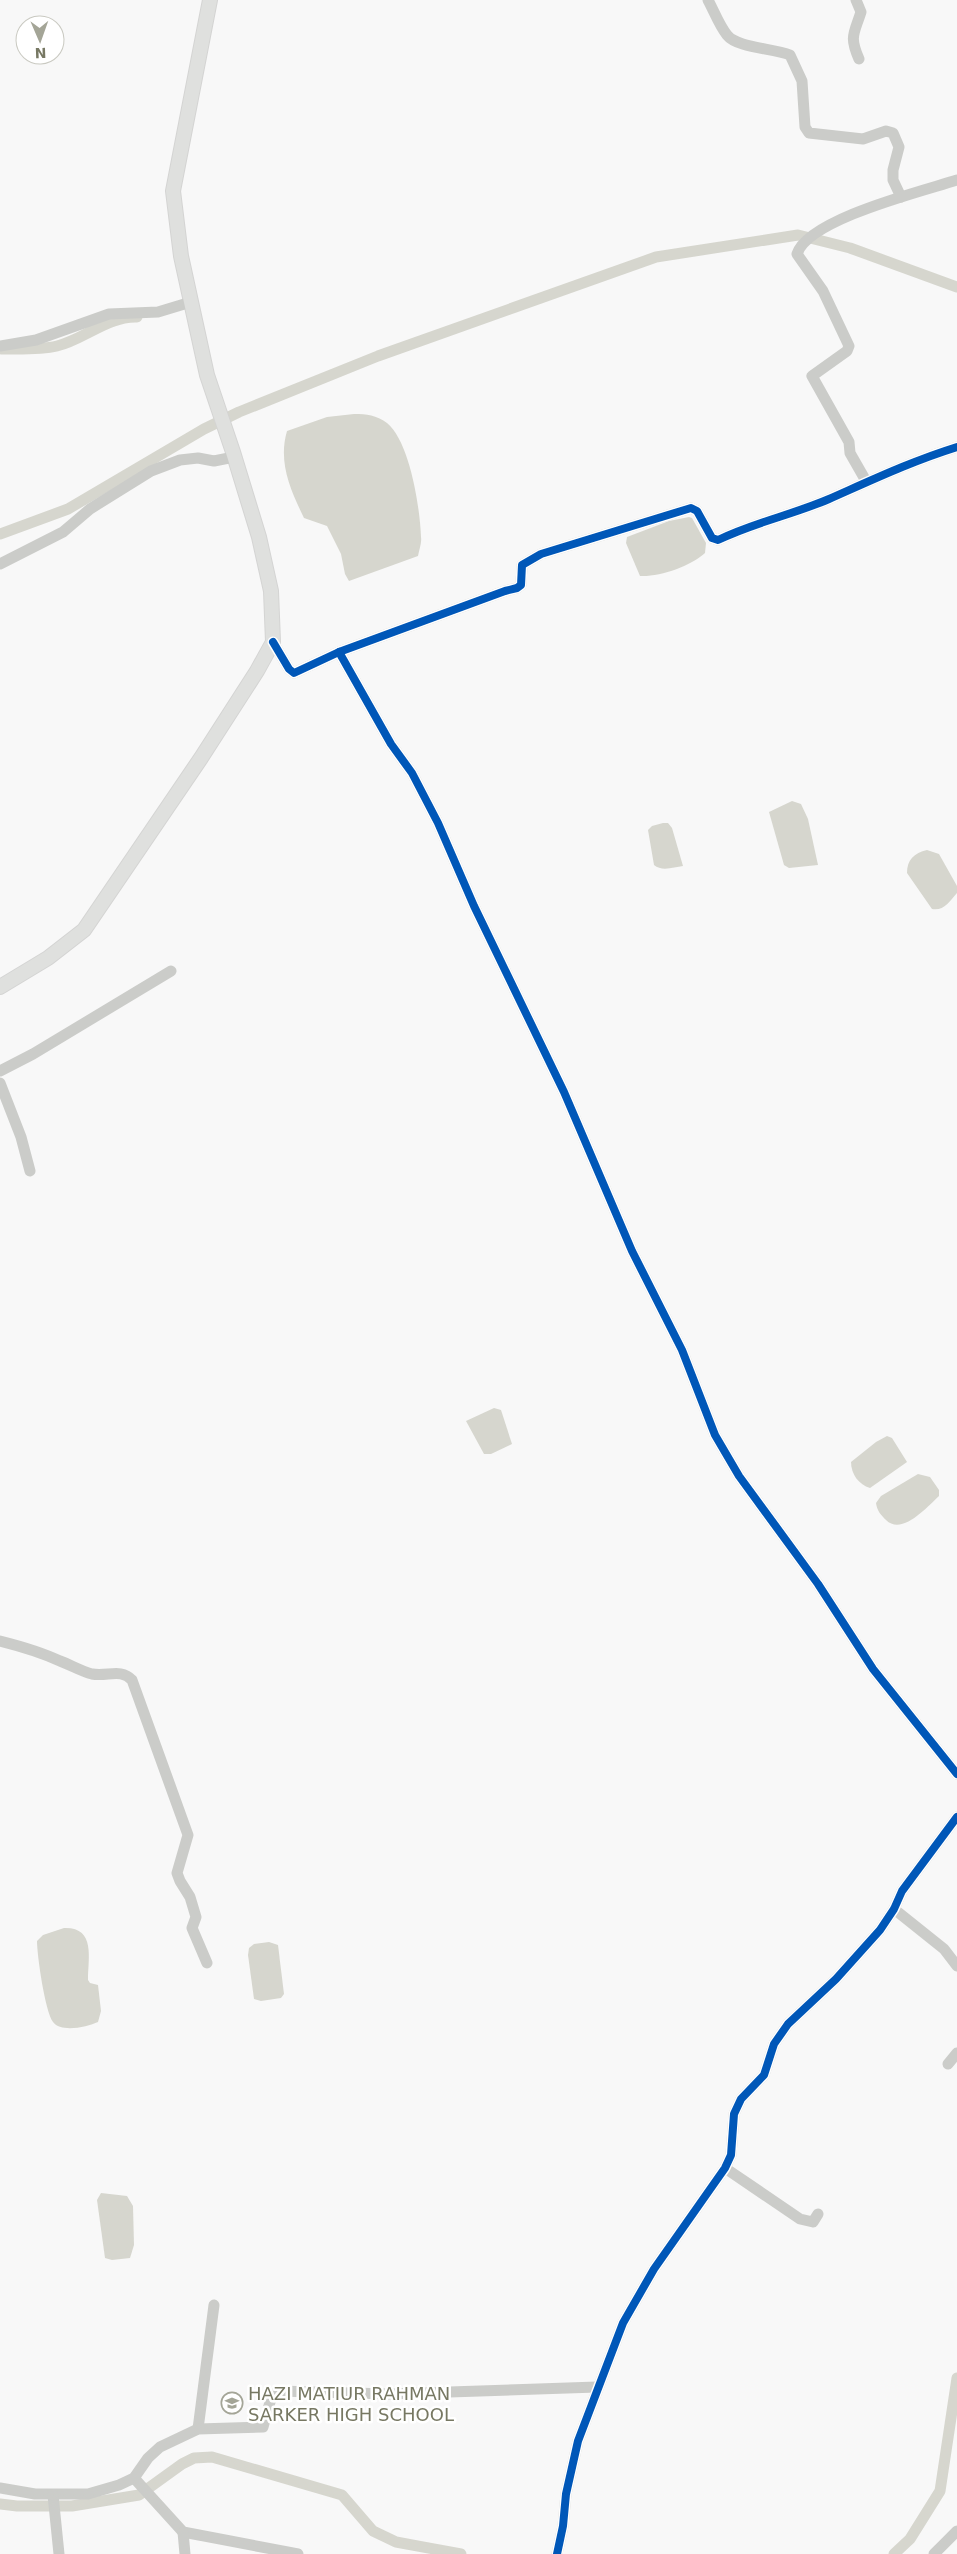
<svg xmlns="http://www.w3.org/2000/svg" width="957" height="2554" font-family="'DejaVu Sans',sans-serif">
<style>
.water{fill:#d6d6ce}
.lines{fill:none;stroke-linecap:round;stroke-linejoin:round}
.canal{stroke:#d6d6ce;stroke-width:11}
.major-casing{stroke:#d4d4d3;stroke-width:16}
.minor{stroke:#cbccc9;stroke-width:11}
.major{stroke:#dfe0de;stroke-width:14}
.cycleway-casing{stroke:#fff;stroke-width:11}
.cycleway{stroke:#0057b8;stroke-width:8}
.labels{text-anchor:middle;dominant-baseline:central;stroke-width:5;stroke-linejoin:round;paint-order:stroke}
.poi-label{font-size:18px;fill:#777863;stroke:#fff;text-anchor:start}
</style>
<rect width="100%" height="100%" fill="#f8f8f8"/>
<!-- water -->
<g class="water">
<path d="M 354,414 C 367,414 376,415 387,423 C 410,442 420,508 421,537 C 422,543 419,550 418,556 L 349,581 L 345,574 L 341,554 L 327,526 L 304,518 C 290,489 278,462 287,431 L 327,417 Z"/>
<path d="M 689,517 L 692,518 L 706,543 L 705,553 C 691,566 660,577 640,576 L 626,543 L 627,537 L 669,521 Z"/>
<polygon points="792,801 801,804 808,819 818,865 789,868 784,865 769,812"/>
<path d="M 663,823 L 668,823 L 672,828 L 683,866 C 674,867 662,872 654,865 L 648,830 L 652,826 Z"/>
<path d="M 927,850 L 939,854 L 957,886 L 957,893 C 949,902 944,911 932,909 L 907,873 C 907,860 914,853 927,850 Z"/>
<polygon points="494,1408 501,1410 512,1444 491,1454 484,1454 466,1421"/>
<path d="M 887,1436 L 892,1438 L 907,1462 L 870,1488 C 859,1485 851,1474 851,1462 L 876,1442 Z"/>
<path d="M 918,1474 L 930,1477 L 939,1490 L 939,1496 C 927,1507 902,1536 886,1520 C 881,1515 877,1511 876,1503 L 881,1496 Z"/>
<path d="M 64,1928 C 96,1927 88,1958 88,1980 L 90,1983 L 98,1985 L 101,2011 L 98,2022 C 87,2027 61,2033 53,2022 C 45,2011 37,1955 37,1941 L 43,1935 Z"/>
<polygon points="269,1942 278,1945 284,1994 281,1998 261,2001 254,1999 248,1955 249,1948 254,1944"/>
<polygon points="101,2193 127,2196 133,2206 134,2245 130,2258 112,2260 105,2258 97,2200"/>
</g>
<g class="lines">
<!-- canal -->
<g class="canal">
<path d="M 2,349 C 19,349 40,350 57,346 C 83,340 108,316 137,317"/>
<polyline points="0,534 68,509 204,429 239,412 378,356 656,257 798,235 850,248 957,287"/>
<polyline points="0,2504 17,2506 72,2506 139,2495 182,2464 194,2458 212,2457 342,2495 373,2531 396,2542 461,2554"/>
<polyline points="894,2554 910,2539 940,2491 957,2378"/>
</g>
<!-- major casing -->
<g class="major-casing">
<polyline id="major" points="0,987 48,958 84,930 201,758 257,671 273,642 271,591 259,537 233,452 207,375 181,256 173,191 210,0"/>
</g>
<!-- minor -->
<g class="minor">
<path d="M 708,0 C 714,11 719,25 727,35 C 737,48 773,48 790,55 L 802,81 L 805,127 L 809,133 L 863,139 L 886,131 L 893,133 L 899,147 L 893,170 L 893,180 L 901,197"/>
<path d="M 856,0 L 861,12 C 854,34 849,36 859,59"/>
<polyline points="0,346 36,340 109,314 158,312 191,302"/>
<path d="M 866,481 L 850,453 L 849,442 L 812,376 L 847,351 L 849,346 L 823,291 L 797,254 C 808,219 923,191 957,180"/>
<polyline points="0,564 63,532 90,509 151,471 180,460 198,458 214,461 229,458 234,455"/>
<path d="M 273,642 L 289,669 L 294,673 L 339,652 L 505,591 L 517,588 L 521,585 L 522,565 L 541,554 L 691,508 L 697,511 L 712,538 L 718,540 C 755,522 792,515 829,499 C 872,480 912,461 957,447"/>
<polyline points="339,652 391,744 412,773 438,823 474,906 564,1092 632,1251 682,1350 715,1435 739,1476 818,1584 873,1669 957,1774"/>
<polyline points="0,1071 33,1054 171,971"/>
<polyline points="0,1083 21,1137 30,1171"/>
<path d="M 0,1641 C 20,1646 41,1652 60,1661 C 71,1665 81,1671 92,1674 C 107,1677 121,1668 132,1680 L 188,1835 L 177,1873 L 180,1881 L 190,1897 L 196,1917 L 192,1928 L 207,1963"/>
<polyline points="894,1909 944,1949 957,1966"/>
<polyline points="948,2064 957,2053"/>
<polyline points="725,2168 800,2219 813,2222 818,2214"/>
<polyline points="198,2429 214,2305"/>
<polyline points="134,2478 183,2532 298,2554"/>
<polyline points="0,2488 35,2494 88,2494 119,2485 134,2478 148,2458 160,2447 198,2429 263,2427 272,2395 278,2391 389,2394 597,2387"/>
<polyline points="53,2495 59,2554"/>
<polyline points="183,2532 185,2554"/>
<polyline points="557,2554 563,2526 566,2494 578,2441 623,2323 654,2269 725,2168 731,2155 734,2114 741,2099 764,2075 774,2044 788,2024 836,1979 880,1930 894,1909 902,1891 957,1817"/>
<polyline points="934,2554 957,2531"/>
</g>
<!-- major -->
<use href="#major" class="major"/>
<!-- cycleway casing -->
<g class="cycleway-casing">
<g id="cycleway">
<path d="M 273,642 L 289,669 L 294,673 L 339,652 L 505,591 L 517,588 L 521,585 L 522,565 L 541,554 L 691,508 L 697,511 L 712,538 L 718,540 C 755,522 792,515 829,499 C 872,480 912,461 957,447"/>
<polyline points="339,652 391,744 412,773 438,823 474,906 564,1092 632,1251 682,1350 715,1435 739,1476 818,1584 873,1669 957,1774"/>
<polyline points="557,2554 563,2526 566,2494 578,2441 623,2323 654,2269 725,2168 731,2155 734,2114 741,2099 764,2075 774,2044 788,2024 836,1979 880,1930 894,1909 902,1891 957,1817"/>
</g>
</g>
<!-- cycleway -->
<use href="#cycleway" class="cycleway"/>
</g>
<!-- icons -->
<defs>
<g id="school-ring" transform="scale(1.125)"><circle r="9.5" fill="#fff" stroke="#a4a597" stroke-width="1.5"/><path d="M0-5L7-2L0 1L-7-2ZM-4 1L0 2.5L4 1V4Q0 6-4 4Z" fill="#a4a597"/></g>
</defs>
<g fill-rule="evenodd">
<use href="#school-ring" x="232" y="2403"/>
</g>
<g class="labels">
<!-- poi labels -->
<g class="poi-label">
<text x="248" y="2393">HAZI MATIUR RAHMAN<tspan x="248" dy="21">SARKER HIGH SCHOOL</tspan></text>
</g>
</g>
<!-- north arrow -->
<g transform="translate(40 40) rotate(178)"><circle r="24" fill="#ffffff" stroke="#c9c9c1"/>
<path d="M0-4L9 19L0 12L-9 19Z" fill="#a4a597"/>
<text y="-8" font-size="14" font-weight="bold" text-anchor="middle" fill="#777863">N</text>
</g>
</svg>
